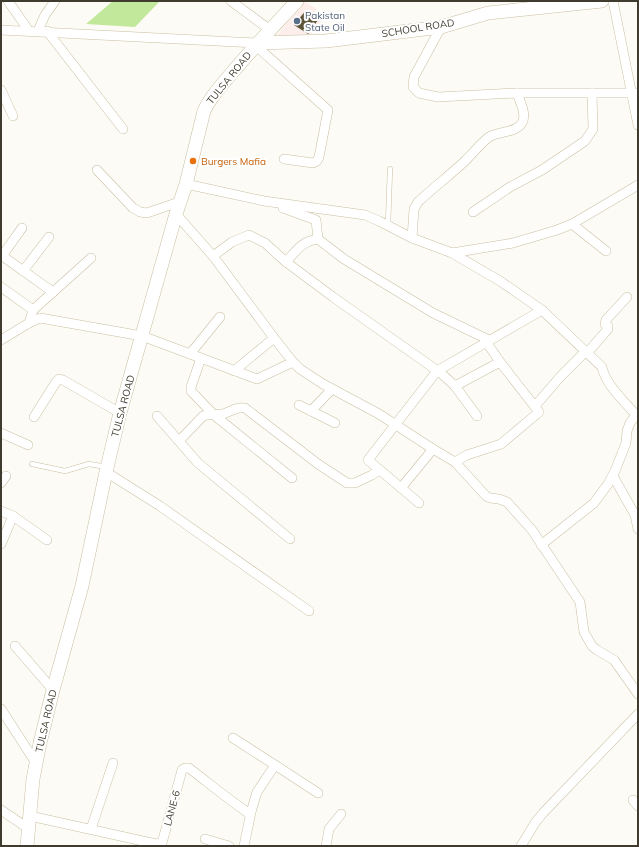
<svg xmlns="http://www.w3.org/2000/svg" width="639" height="847" font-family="Mulish,sans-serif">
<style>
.commercial{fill:#fdedeb}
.green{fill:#c2e89c}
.building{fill:#5e543a}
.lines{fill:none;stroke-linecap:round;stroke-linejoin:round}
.lane-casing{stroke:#cabfa2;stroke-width:5.5}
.street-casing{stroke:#cabfa2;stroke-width:10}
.secondary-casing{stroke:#cabfa2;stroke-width:14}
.lane{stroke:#fff;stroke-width:4.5}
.street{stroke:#fff;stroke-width:9}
.secondary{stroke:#fff;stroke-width:13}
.service-dot{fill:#5c6f8a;stroke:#fff;stroke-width:1.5}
.food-dot{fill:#e8710a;stroke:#fff;stroke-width:1.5}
.labels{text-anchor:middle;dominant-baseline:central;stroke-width:4;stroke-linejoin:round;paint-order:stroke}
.service-label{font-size:10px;fill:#4e5e75;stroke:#fff;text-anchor:start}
.street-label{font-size:10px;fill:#3f3b2f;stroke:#fff}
.food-label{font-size:10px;fill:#c56008;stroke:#fff;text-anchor:start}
</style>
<rect width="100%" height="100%" fill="#fdfbf5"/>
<!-- commercial -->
<polygon class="commercial" points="304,1 326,15 308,38 276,37"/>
<!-- green -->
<polygon class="green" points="113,1 160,1 135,27 86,24"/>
<!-- building -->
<polygon class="building" points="306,10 318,20 308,34 294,25"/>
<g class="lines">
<!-- lane casing -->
<g class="lane-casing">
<g id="lane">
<polyline points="388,225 390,169"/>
<polyline points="32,464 65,471 89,464 107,467"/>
</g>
</g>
<!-- street casing -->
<g class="street-casing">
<g id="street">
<polyline points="8,1 29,31"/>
<polyline points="231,1 270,30"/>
<polyline points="613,1 638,125"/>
<polyline points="441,27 414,77 413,87 419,93 438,97 517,93 638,93"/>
<polyline points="1,30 258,43"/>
<polyline points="38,31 45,15 55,1"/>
<polyline points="47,31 123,129"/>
<polyline points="255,45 328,110 319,157 317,161 313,163 284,159"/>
<polyline points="1,90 13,116"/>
<polyline points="97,170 133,208 140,212 147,213 179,202"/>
<polyline points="186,184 264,201 365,215 379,221 412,238 452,253 513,243 557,230 572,224 638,185"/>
<polyline points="283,208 316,220 318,239"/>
<polyline points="473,212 510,187 542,170 585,141 593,129 592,93"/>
<polyline points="176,214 213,256 274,338 293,362 300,369 323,384 379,414 433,449 455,462 486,496 490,498 499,499 507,502 532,530 580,602 584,632 592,646 597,650 614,660 638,694"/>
<polyline points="572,224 606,251"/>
<path d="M 412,238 L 414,209 L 418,202 C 433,188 450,175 465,161 C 473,153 480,144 489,137 C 499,131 516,133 522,123 C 527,114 520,102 517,93"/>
<path d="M 452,253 L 500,281 L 542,310 L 602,367 C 605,384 625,402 636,415"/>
<polyline points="1,255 53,292"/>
<polyline points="2,256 22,228"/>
<polyline points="213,256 232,242 249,235 265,243 286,262 333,297 442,374 455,386 477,416"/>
<path d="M 286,262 C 296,251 302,241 318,239 L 344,259 L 433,313 L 489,340"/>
<polyline points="23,271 49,237"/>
<polyline points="1,287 33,310"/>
<polyline points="29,323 33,310 91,258"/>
<polyline points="1,340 29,323 40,318 142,336 257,379 293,362"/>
<polyline points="588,352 608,329 608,326 605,324 606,320 627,297"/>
<polyline points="190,354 220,317"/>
<polyline points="201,358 191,387 191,391 214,415 292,478"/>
<polyline points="234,371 274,338"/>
<polyline points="455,386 500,362"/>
<polyline points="299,405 335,423"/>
<polyline points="535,406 560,377 586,351"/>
<polyline points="311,411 332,389"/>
<polyline points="157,416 198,463 290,539"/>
<polyline points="34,417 56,382 59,379 63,380 120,413"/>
<polyline points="1,433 28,445"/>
<path d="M 179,441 L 203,416 C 209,414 216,415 223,414 C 230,412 237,406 245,408 L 318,464 L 347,483 L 355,483 L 372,475 L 379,470"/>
<polyline points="455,462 467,455 501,444 539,412 500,362 487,343"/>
<polyline points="106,472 160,506 309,611"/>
<polyline points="613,476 635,515 638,529"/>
<polyline points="1,483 6,476"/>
<polyline points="401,488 433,449"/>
<polyline points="419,503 368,460 437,371 542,310"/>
<polyline points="1,511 13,516 47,540"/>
<polyline points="1,544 13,516"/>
<polyline points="541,545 594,503 608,484 615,471 626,443 627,431 630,423 636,415"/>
<polyline points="15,646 53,690"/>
<polyline points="1,709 36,763"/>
<polyline points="233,738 275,765 257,792 251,812 244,846"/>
<polyline points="275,765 318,793"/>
<polyline points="633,800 638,806"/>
<polyline points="1,810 29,829"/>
<path d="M 30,816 L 156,844 L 162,843 L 182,770 L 185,768 L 189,768 C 210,784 229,800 250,814"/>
<polyline points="91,829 113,763"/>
<polyline points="205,839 229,846"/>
<polyline points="326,846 329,829 341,814"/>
<polyline points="521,846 535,823 543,813 638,714"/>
</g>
</g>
<!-- secondary casing -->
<g class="secondary-casing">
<g id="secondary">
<polyline points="258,43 326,41 441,27 488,13 602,1"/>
<path d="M 27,846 L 33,779 L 40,743 L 53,690 L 82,586 L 106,472 L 120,413 L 176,214 L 186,184 L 204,111 C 210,97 220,87 230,75 C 251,50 274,26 297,1"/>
</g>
</g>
<!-- lane -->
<use href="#lane" class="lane"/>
<!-- street -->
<use href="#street" class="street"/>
<!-- secondary -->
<use href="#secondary" class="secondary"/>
</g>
<!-- markers -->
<circle class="service-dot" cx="297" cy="21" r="4"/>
<circle class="food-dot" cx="193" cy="161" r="4"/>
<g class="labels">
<!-- service labels -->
<g class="service-label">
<text x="305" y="15">Pakistan<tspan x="305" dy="12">State Oil</tspan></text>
</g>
<!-- street labels -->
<g class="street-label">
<text transform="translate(418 28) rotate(-9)">SCHOOL ROAD</text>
<text transform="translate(229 78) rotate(-51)">TULSA ROAD</text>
<text transform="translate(123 406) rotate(-75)">TULSA ROAD</text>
<text transform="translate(46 721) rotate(-77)">TULSA ROAD</text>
<text transform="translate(172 808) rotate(-75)">LANE-6</text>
</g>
<!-- food labels -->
<g class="food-label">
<text x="201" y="161">Burgers Mafia</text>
</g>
</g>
<!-- border -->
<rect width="639" height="847" fill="none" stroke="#3f3b2f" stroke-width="4"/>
</svg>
